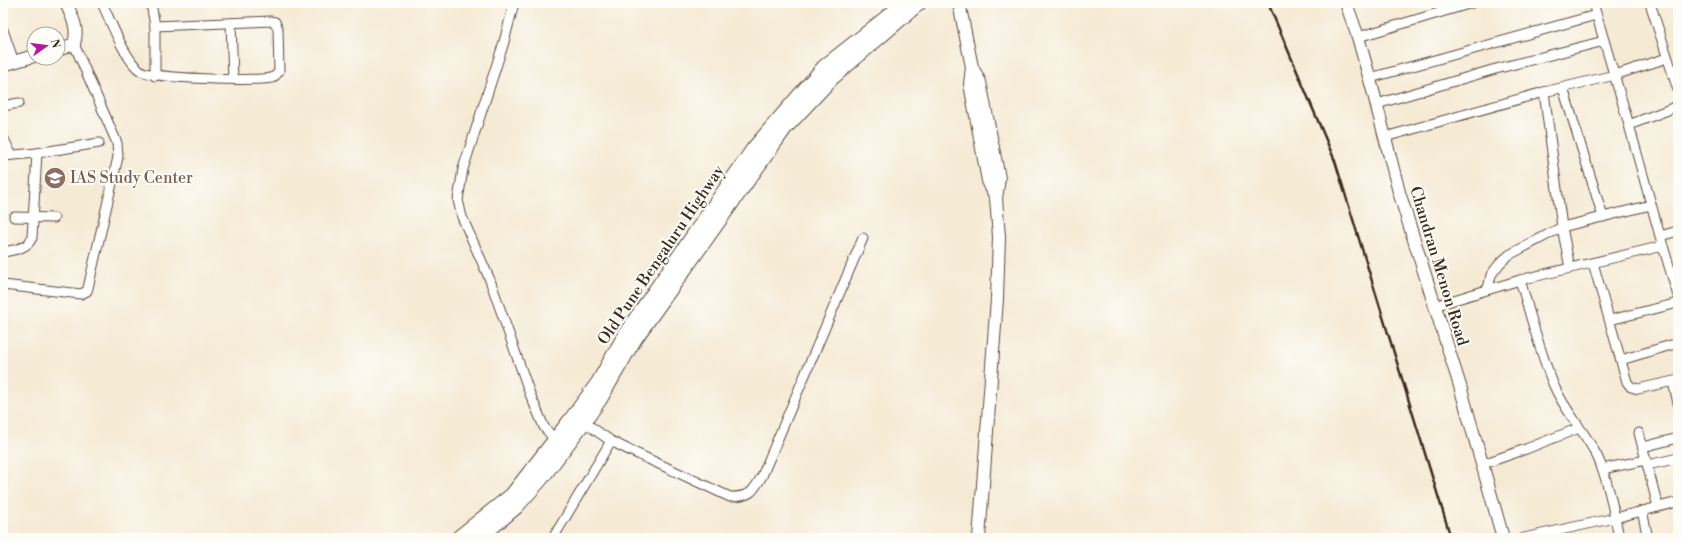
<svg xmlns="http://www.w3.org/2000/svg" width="1681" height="541" font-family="'Libre Bodoni',serif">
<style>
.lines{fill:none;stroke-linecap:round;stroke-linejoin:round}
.street-casing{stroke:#574739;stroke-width:11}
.secondary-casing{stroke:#574739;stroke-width:14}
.primary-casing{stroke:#574739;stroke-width:16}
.street{stroke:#fff;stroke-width:9}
.secondary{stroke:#fff;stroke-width:12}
.primary{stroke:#fff;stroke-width:14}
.rail{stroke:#3b2a1e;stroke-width:2.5}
.labels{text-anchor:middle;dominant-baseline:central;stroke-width:4;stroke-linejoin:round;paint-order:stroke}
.education-label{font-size:16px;fill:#785e54;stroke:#fdfcf7;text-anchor:start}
.street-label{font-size:16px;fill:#3b2a1e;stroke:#fdfcf7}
</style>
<rect width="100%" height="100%" fill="#fdfcf7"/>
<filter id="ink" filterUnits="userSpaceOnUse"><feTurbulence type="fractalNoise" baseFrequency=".025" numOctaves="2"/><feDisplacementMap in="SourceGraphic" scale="8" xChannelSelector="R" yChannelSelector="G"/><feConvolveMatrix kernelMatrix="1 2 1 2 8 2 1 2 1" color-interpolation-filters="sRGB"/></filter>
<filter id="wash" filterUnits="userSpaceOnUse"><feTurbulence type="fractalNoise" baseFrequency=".012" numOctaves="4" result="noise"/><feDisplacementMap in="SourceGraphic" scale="16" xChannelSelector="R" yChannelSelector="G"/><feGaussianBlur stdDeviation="0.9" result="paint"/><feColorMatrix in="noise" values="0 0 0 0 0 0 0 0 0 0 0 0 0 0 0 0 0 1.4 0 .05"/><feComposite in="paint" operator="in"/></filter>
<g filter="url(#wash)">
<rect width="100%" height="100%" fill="#f5ead4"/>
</g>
<g filter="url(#ink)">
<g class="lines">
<!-- street casing -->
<g class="street-casing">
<g id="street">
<path d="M 102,3 C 110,20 126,62 141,71 C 154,79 253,81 272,78 L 276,75 L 279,71 L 278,29 L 275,22 L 270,21 L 155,26"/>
<polyline points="151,3 155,26 155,76"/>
<polyline points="514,3 504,42 463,169 458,200 462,217 490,280 530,394 544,427 555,440"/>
<polyline points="1593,3 1629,125 1678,106"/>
<polyline points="1650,3 1678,90"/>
<polyline points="231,23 233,79"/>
<polyline points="3,30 14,62"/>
<polyline points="1358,37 1472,3"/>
<polyline points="1370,78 1596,15"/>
<polyline points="1563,88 1603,217"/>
<polyline points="1544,92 1562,227 1570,268"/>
<polyline points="1377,104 1492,70 1604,41"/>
<polyline points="3,106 19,103"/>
<polyline points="1629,125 1660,236 1678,296"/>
<polyline points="3,137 11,154"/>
<polyline points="1385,137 1544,92 1615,75 1667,58"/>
<polyline points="3,156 37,153 99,143"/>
<polyline points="14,217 54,218"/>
<polyline points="1660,236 1678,231"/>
<path d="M 3,252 C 13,250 27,249 32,238 L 37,153"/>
<polyline points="1593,263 1627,382 1631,387 1638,389 1678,380"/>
<path d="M 1520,280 C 1531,316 1540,354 1555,388 C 1566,412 1585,432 1597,456 C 1608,479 1614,512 1619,538"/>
<polyline points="3,285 81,294 87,291 88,288 118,157 117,143 74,44"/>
<polyline points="1488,289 1491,275 1500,263 1509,255 1562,227 1651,205"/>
<polyline points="1434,306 1520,280 1663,246"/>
<polyline points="1610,320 1678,303"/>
<polyline points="1621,360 1678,343"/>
<polyline points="1673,382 1678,403"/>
<path d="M 584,422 L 611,441 L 629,450 L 730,497 C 750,497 753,492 762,476 L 863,238"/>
<polyline points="1639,433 1658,507"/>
<polyline points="1643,447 1678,438"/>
<polyline points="1483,464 1526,449 1579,428"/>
<polyline points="1648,465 1678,458"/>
<polyline points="1602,469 1646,460"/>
<polyline points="1642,511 1648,538"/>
<polyline points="553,538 611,441"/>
<polyline points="1524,538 1615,518 1678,502"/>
</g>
</g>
<!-- secondary casing -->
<g class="secondary-casing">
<g id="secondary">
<polyline points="959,3 972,67 980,82 999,178 996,198 999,237 997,299 979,538"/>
<polyline points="1346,3 1358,37 1372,87 1399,192 1460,386 1503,538"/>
<path d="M 58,50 L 74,44 C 79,28 72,17 66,3"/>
<polyline points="3,65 34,56"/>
<polyline points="972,67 970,84 988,181 996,198"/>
</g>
</g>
<!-- primary casing -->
<g class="primary-casing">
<g id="primary">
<polyline points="458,538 512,495 572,418 598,383 628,330 754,148 824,67 905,3"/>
<polyline points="479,538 516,507 541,479 584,422 600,399 634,340 785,128 832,78 919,3"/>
</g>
</g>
<!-- street -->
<use href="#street" class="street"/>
<!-- secondary -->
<use href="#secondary" class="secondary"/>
<!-- primary -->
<use href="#primary" class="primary"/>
<!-- rail -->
<polyline class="rail" points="1268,3 1335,161 1451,538"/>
</g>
</g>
<!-- icons -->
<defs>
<g id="school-disc" transform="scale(1.15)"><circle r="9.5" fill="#8d6e63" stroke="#fdfcf7"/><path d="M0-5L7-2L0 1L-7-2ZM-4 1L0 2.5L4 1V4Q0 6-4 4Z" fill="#fff"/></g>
</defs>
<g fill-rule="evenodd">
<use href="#school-disc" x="55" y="178"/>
</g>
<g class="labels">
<!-- education labels -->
<g class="education-label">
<text x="70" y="178">IAS Study Center</text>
</g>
<!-- street labels -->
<g class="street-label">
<text transform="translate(661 255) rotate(-56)">Old Pune Bengaluru Highway</text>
<text transform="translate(1439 266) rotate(73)">Chandran Menon Road</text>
</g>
</g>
<!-- margin -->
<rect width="1681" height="541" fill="none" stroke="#fdfcf7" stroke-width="16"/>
<!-- north arrow -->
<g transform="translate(46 46) rotate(76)"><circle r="19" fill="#fdfcf7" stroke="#afa8a0"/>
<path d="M0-3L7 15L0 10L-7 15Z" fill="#b5179e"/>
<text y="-6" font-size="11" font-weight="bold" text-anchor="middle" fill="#3b2a1e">N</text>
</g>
</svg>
